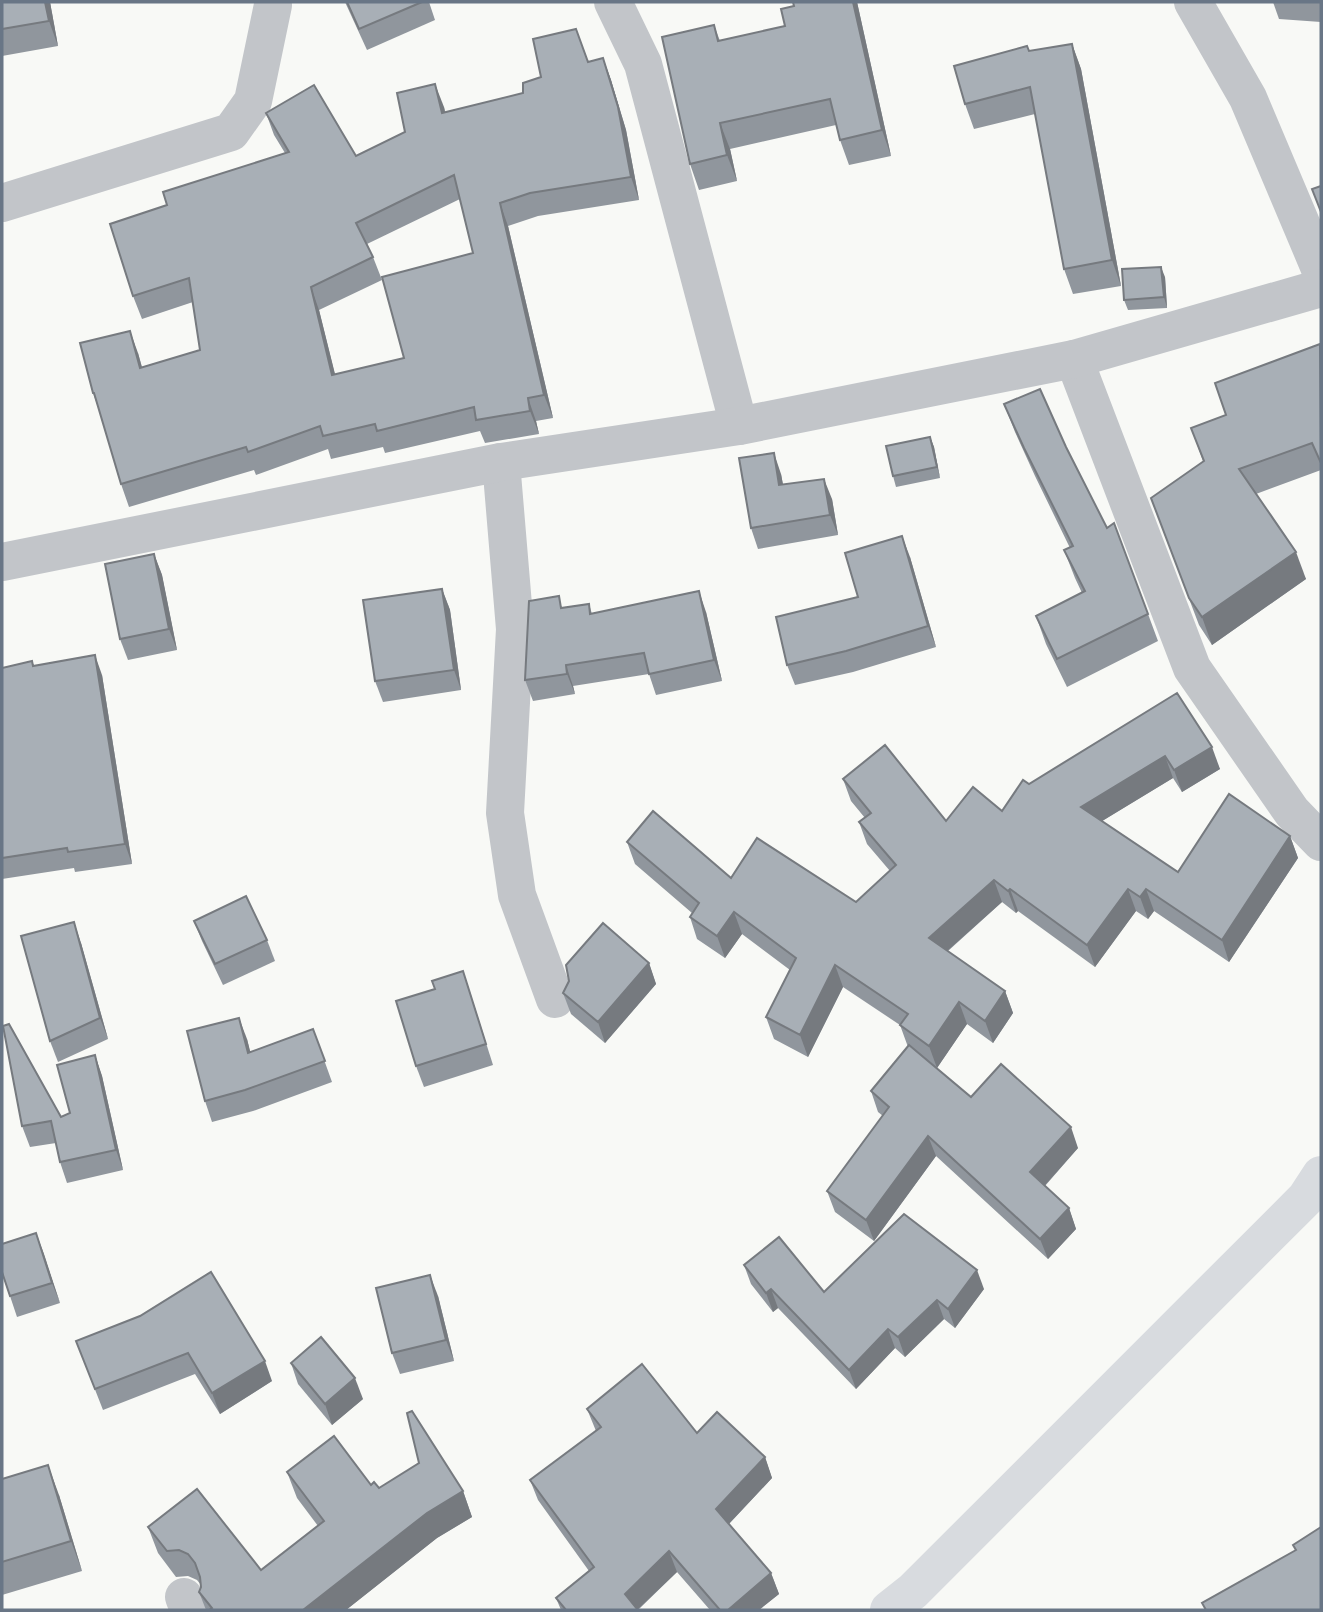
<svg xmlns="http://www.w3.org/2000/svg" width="1323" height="1612" font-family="Barlow,sans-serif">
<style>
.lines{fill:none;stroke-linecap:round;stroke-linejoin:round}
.minor{stroke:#c2c5c9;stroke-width:38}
.highway{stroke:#d8dbdf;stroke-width:38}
.wall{fill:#90969d;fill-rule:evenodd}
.shaded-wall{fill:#767a7f}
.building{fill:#a8afb6;stroke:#767a7f;stroke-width:2;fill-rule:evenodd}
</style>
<rect width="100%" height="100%" fill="#f8f9f6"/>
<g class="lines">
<!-- minor -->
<g class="minor">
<polyline points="613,2 643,64 739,426"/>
<polyline points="1193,2 1248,98 1321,271"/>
<polyline points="2,203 231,132 253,101 273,5"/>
<polyline points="1074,359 1192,668 1292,812 1321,842"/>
<polyline points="501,462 515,629 505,813 517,895 555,999"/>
<polyline points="2,562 501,462 739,426 1074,359 1321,288"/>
<polyline points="184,1597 189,1610"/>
</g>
<!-- highway -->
<polyline class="highway" points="889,1610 913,1591 1306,1198 1321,1175"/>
</g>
<!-- wall -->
<g class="wall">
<polygon points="2,2 50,2 58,46 2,56"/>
<polygon points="345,2 429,2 435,20 367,50"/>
<polygon points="857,2 891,156 849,165 840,140 836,125 730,149 737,181 699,190 690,164 714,25 720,41 785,26 794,6"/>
<polygon points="1273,2 1321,2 1321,22 1279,19"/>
<polygon points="1072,44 1081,69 1121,286 1073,294 1064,269 1035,114 974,129 965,104"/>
<path d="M 603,58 L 611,80 L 626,130 L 639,200 L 538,216 L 508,226 L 553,418 L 536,421 L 539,434 L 485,443 L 480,431 L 385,453 L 383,447 L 331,459 L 328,449 L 256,475 L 254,470 L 129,507 L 121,484 L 101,416 L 93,393 L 138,353 L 142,367 L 200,350 L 193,302 L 142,319 L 133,296 L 167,205 L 285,153 L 274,135 L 266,113 L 356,156 L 405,132 L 444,107 L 445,112 L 523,93 L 588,62 ZM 460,199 L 473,253 L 404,358 L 335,375 L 319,310 L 382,280 L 373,257 L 367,244 Z"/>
<polygon points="1165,277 1167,308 1128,310 1124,300"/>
<polygon points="1321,347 1321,470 1256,494 1306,579 1212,645 1199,625 1161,525 1203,461 1191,428 1226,415"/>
<polygon points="1004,404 1066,447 1148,614 1158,641 1067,687 1046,644 1036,616 1082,593 1075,578 1064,550 1070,548 1035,476 1015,432"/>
<polygon points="930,437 934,447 940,478 896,487 893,476"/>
<polygon points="781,474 783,485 832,499 838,535 758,549 751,528"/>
<polygon points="154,554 162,575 177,650 128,660 120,639"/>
<polygon points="910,557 936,647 853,672 795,685 787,665 858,597"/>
<polygon points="442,589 450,610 461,690 383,702 375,681"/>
<polygon points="589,604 592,614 706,612 722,681 656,695 649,674 573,686 575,694 533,701 525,680 563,608"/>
<polygon points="32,661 34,666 102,675 132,864 75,872 74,868 2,879 2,668"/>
<polygon points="1177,693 1220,769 1182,792 1173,778 1102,821 1178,872 1290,836 1298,858 1229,962 1154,911 1148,919 1136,911 1095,967 1018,911 1016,913 1002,902 948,951 1005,991 1013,1013 993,1043 967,1024 937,1068 931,1063 971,1097 1078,1148 1045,1186 1069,1208 1076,1229 1048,1259 936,1156 874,1241 835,1212 827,1191 883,1116 878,1112 871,1091 908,1047 900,1025 843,987 808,1057 774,1039 766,1017 790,970 742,934 725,958 697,939 690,917 692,913 635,864 627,842 731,878 856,902 890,871 867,844 859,822 865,818 851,801 843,779 946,821 1002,811 1029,784"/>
<polygon points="194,921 267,940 275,961 223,985 202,941"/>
<polygon points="81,943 108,1039 58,1062 50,1041"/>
<polygon points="649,963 656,984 605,1043 571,1014 563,993"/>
<polygon points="470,992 493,1065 424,1087 416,1066"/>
<polygon points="313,1029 332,1082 253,1111 212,1122 205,1101 247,1039 250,1052"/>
<polygon points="95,1055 102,1076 123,1170 67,1183 60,1162 56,1143 30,1147 22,1126 61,1117 70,1113"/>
<polygon points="36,1233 60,1303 17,1317 10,1296"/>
<polygon points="744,1265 824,1292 984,1289 955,1328 944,1319 905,1357 895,1348 856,1389 778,1308 773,1312 751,1284"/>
<polygon points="438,1296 454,1361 400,1374 392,1353"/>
<polygon points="140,1316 272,1381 220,1414 195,1374 103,1410 76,1341"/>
<polygon points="291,1363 363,1399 332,1425 298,1384"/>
<polygon points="587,1409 697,1433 765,1457 772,1478 729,1524 771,1573 779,1594 759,1610 710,1610 677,1572 638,1610 561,1610 556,1598 589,1571 538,1500 530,1480 596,1431"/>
<polygon points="287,1472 371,1485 379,1488 463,1491 472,1517 437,1538 346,1610 206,1610 199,1592 201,1585 197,1580 188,1576 176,1577 158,1553 148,1527 261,1570 318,1526 297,1498"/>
<polygon points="2,1479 59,1495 82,1571 2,1595"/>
</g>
<!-- shaded-wall -->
<g class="shaded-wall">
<polygon points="45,2 50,2 58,46 49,21"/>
<polygon points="853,2 857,2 891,156 882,130"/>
<polygon points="1072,44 1081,69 1121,286 1112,260"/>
<polygon points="603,58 611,80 626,130 639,200 631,177"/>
<polygon points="435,84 444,107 450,136 442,113"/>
<polygon points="720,123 730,149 737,181 727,155"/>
<polygon points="500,203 508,226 553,418 544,395"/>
<polygon points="1161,267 1165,277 1167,308 1164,297"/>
<polygon points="311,287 319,310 341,398 332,375"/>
<polygon points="130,331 138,353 148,391 140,368"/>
<polygon points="528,398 536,421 539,434 530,411"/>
<polygon points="930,437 934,447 940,478 937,467"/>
<polygon points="774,453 781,474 787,506 779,485"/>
<polygon points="824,479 832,499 838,535 830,515"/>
<polygon points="902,536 910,557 936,647 928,626"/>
<polygon points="1296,552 1306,579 1212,645 1202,617"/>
<polygon points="154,554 162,575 177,650 169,629"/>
<polygon points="442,589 450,610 461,690 454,670"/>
<polygon points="699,591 706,612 722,681 714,660"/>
<polygon points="95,655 102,675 132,864 125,844"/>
<polygon points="566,665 573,686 575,694 567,674"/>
<polygon points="1212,747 1220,769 1182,792 1174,770"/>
<polygon points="1165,756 1173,778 1089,829 1081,807"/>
<polygon points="1290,836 1298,858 1229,962 1222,940"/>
<polygon points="994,880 1002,902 937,960 929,938"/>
<polygon points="1010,889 1018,911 1016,913 1008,891"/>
<polygon points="1128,889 1136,911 1095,967 1087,945"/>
<polygon points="1146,889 1154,911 1148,919 1140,897"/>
<polygon points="734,912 742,934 725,958 717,936"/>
<polygon points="74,922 81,943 108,1039 100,1018"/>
<polygon points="649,963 656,984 605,1043 598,1022"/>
<polygon points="835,965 843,987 808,1057 800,1035"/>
<polygon points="1005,991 1013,1013 993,1043 985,1021"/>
<polygon points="959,1002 967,1024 937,1068 929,1046"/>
<polygon points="239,1018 247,1039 256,1074 248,1053"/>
<polygon points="95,1055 102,1076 123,1170 116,1150"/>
<polygon points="1071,1127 1078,1148 1038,1193 1030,1172"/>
<polygon points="928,1136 936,1156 874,1241 866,1220"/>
<polygon points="1069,1208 1076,1229 1048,1259 1040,1239"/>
<polygon points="36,1233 44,1254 60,1303 52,1283"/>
<polygon points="977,1270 984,1289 955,1328 948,1309"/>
<polygon points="430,1275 438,1296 454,1361 446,1340"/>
<polygon points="771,1289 778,1308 773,1312 766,1293"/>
<polygon points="937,1300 944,1319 905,1357 898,1337"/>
<polygon points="888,1329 895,1348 856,1389 849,1370"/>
<polygon points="265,1361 272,1381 220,1414 212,1393"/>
<polygon points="355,1378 363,1399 332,1425 325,1404"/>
<polygon points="765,1457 772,1478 724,1529 716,1509"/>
<polygon points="48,1465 59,1495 82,1571 71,1541"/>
<polygon points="463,1491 472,1517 437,1538 346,1610 303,1610 427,1513"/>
<polygon points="669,1551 677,1572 637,1610 625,1594"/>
<polygon points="771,1573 779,1594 759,1610 728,1610"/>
</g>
<!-- building -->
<g class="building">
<polygon points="2,2 45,2 49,21 2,29"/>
<polygon points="347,2 422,2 359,29"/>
<polygon points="793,2 853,2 882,130 840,140 830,99 720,123 727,155 690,164 662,37 714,25 718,41 785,26 781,9 794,6"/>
<path d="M 576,29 L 588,62 L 603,58 L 618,107 L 631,177 L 530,193 L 500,203 L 544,395 L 528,398 L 530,411 L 476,420 L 474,407 L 377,431 L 375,424 L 323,436 L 320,426 L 248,452 L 246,447 L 121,484 L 94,393 L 93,393 L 80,343 L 130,331 L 140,368 L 200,350 L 189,278 L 133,296 L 110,224 L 167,205 L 163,192 L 289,152 L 266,113 L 314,85 L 356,156 L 405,132 L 397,93 L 435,84 L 442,113 L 523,93 L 523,83 L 541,77 L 533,39 ZM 454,175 L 473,253 L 382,277 L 404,358 L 332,375 L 311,287 L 373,257 L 356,223 Z"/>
<polygon points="1072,44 1112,260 1064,269 1030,87 965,104 954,66 1027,46 1029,51"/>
<polygon points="1321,186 1321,212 1312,189"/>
<polygon points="1161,267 1164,297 1124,300 1122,269"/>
<polygon points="1320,344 1321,463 1312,443 1239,469 1296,552 1202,617 1189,598 1151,498 1204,461 1191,428 1226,415 1215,383"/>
<polygon points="1040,389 1066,447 1107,528 1114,523 1148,614 1057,659 1036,616 1085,591 1064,550 1073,546 1024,448 1004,404"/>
<polygon points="930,437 937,467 893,476 886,446"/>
<polygon points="774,453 779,485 824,479 830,515 751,528 739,458"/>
<polygon points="902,536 928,626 846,651 787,665 776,617 858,597 845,553"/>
<polygon points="154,554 169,629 120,639 105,564"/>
<polygon points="442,589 454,670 375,681 363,600"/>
<polygon points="699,591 714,660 649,674 644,653 566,665 567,674 525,680 529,601 559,596 561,608 589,604 590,614"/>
<polygon points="95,655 125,844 68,852 67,848 2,858 2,668 32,661 33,666"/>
<polygon points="1177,693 1212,747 1174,770 1165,756 1081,807 1178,872 1229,794 1290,836 1222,940 1146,889 1140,897 1128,889 1087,945 1010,889 1008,891 994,880 929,938 1005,991 985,1021 959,1002 929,1046 900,1025 908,1014 835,965 800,1035 766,1017 796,958 734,912 717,936 690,917 699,903 627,842 653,811 731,878 757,838 856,902 896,865 859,822 871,813 843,779 885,745 946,821 973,787 1002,811 1023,780 1029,784"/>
<polygon points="246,896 267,940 215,964 194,921"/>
<polygon points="74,922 100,1018 50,1041 21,936"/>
<polygon points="603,923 649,963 598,1022 563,993 569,981 566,965"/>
<polygon points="463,971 486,1044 416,1066 396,1001 435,989 432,981"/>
<polygon points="239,1018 248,1053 313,1029 325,1061 245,1090 205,1101 187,1031"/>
<polygon points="9,1024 61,1117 70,1113 57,1065 95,1055 116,1150 60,1162 51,1121 22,1126 3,1026"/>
<polygon points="909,1045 971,1097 1001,1064 1071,1127 1030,1172 1069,1208 1040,1239 928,1136 866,1220 827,1191 889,1107 871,1091"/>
<polygon points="904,1214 977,1270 948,1309 937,1300 898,1337 888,1329 849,1370 771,1289 766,1293 744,1265 779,1237 824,1292"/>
<polygon points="36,1233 52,1283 10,1296 2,1272 2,1244"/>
<polygon points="211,1272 265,1361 212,1393 188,1353 95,1389 76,1341 140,1316"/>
<polygon points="430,1275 446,1340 392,1353 376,1288"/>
<polygon points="321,1337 355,1378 325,1404 291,1363"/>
<polygon points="642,1364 697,1433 717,1412 765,1457 716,1509 771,1573 728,1610 720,1610 669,1551 625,1594 638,1610 566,1610 556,1598 594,1567 530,1480 601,1427 587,1409"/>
<polygon points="412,1411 463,1491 427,1513 303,1610 209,1610 212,1608 199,1592 201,1587 200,1577 195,1563 188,1554 179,1550 167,1551 148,1527 197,1489 261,1570 324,1521 287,1472 334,1436 371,1485 374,1482 379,1488 419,1463 407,1413"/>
<polygon points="48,1465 71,1541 2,1562 2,1479"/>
<polygon points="1321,1527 1321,1610 1206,1610 1202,1603 1296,1550 1293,1545"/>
</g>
<!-- border -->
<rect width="1323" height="1612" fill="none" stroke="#697686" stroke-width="7"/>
</svg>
